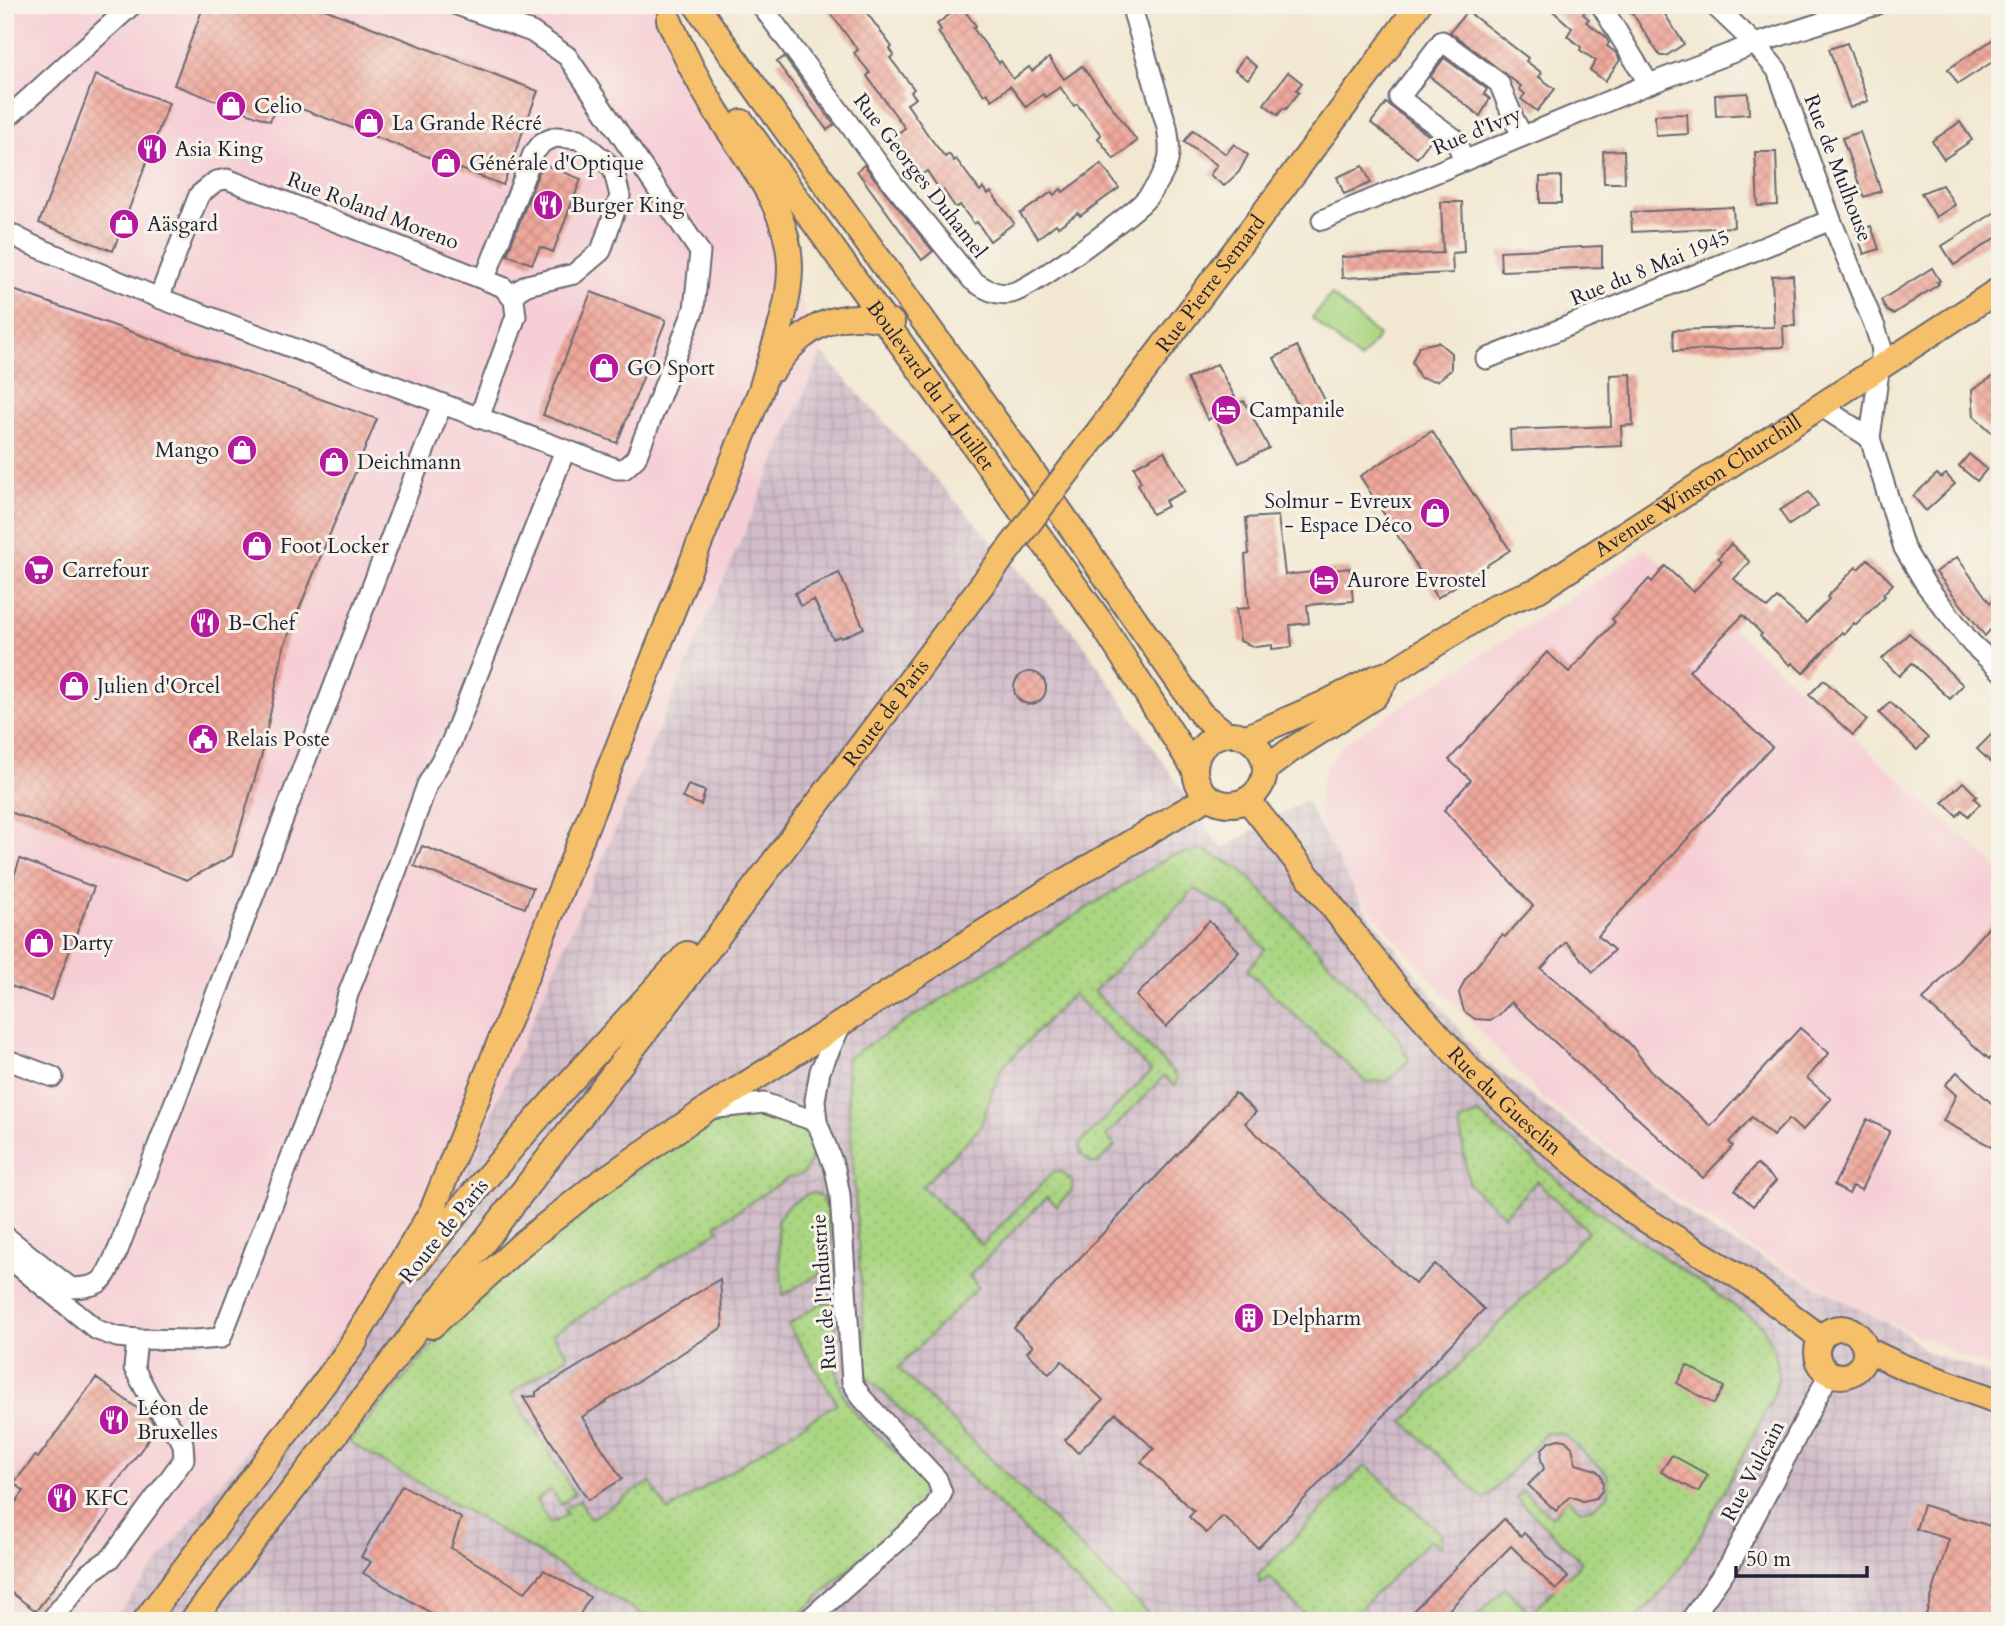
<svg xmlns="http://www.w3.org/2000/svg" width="2005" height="1626" font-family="Cardo,serif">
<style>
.built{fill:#f6cfd6}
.industrial{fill:url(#industrial-grid)}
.grass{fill:url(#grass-dots);stroke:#667c5e;stroke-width:2}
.pitch{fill:#aad682;stroke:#667c5e;stroke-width:2}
.building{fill:url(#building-cross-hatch)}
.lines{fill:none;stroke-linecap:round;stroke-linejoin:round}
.minor-casing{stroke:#6b6770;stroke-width:23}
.major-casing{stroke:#6b6770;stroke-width:28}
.minor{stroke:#fff;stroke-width:19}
.major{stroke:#f6c06b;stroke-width:24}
.major-bridge-casing{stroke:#6b6770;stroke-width:28;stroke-linecap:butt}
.major-bridge{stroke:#f6c06b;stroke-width:24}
.labels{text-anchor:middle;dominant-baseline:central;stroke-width:6;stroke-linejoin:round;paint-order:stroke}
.poi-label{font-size:21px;fill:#22223b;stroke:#f7f3e8;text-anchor:start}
.street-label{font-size:21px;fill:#22223b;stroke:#f7f3e8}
</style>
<defs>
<pattern id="industrial-grid" width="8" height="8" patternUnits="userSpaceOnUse" patternTransform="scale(1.75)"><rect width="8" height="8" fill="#d1bdc9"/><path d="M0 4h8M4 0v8" fill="none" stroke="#b3a2ae"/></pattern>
<pattern id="grass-dots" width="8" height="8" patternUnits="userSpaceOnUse" patternTransform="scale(1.75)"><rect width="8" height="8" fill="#aad682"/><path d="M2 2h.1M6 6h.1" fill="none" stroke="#92b771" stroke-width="1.8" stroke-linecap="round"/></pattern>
<pattern id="building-cross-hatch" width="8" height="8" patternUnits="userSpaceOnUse" patternTransform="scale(1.75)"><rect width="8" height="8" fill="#eea79b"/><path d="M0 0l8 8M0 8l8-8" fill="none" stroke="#cc8f86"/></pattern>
</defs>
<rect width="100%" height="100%" fill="#f7f3e8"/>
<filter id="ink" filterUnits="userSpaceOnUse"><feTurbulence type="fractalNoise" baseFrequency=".0143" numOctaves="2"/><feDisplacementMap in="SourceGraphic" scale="14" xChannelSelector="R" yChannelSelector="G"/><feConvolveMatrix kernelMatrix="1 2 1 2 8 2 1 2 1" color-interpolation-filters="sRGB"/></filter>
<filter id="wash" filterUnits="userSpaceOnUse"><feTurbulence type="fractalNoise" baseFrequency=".00686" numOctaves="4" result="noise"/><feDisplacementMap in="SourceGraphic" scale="28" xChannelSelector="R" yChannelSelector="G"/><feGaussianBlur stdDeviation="1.57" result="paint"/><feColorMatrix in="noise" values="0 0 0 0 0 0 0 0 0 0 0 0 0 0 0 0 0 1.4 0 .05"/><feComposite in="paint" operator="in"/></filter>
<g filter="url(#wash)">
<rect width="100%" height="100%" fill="#f2e8d1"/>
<!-- built -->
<g class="built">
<polygon points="5,5 680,5 822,353 465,1175 112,1621 5,1621"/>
<polygon points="1646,549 2000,870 2000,1373 1863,1310 1743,1244 1649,1180 1543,1099 1432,980 1373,913 1343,875 1324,839 1318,810 1320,784 1326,766 1343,744"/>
</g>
<!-- industrial -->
<polygon class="industrial" points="822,353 1080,639 1222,849 1305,800 1364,908 1484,1061 1718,1235 1906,1333 1925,1351 2000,1378 2000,1621 112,1621 465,1175"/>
<!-- grass -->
<g class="grass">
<polygon points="1203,850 1241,869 1396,1033 1409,1060 1388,1081 1366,1082 1247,970 1265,949 1229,909 1195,889 1094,991 1178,1077 1175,1086 1164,1076 1106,1136 1115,1146 1098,1163 1091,1163 1080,1153 1079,1145 1151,1071 1073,994 1000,1070 980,1128 922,1186 982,1245 1054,1171 1062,1172 1072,1181 1072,1190 1057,1206 1047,1197 969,1276 978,1287 898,1368 1156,1621 1117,1621 867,1377 846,1059 1172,855"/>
<path d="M 766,1109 C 791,1120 826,1134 807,1168 C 803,1175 796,1178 788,1178 L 716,1225 L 719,1230 L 553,1334 L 568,1356 L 511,1393 L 575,1494 L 561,1504 L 551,1490 L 536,1500 L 550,1524 L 567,1514 L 564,1509 L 580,1500 L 590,1519 L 650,1482 L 668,1511 L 837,1403 L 788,1325 L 821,1303 L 835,1302 C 836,1328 832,1370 843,1394 C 853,1418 898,1452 918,1471 L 923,1480 L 924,1501 L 911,1518 L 840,1577 L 793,1621 L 654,1621 L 349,1442 L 454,1320 L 520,1253 L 693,1131 L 719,1119 Z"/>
<path d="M 1479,1114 L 1585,1203 L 1762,1325 C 1771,1342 1780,1359 1778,1380 C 1776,1396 1757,1428 1749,1443 C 1716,1505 1687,1574 1633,1621 L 1473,1621 L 1505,1588 L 1531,1613 L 1582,1562 L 1516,1498 L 1522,1490 L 1552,1517 L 1568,1498 L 1580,1510 L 1595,1507 L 1609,1494 L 1607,1473 L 1562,1433 L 1546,1433 L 1485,1500 L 1404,1422 L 1588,1231 L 1537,1181 L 1504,1215 L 1469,1184 L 1459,1122 Z"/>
<polygon points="809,1193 815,1193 825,1199 822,1201 828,1210 831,1263 821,1266 821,1273 783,1295 777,1222 786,1207"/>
<polygon points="1367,1466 1440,1533 1442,1538 1441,1547 1435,1542 1428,1541 1348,1621 1311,1621 1269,1577 1260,1584 1258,1575 1363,1467"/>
</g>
<!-- pitch -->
<polygon class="pitch" points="1331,294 1379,336 1360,360 1312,318"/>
<g id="blocks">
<!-- building -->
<g class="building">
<polygon points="204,5 314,5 538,91 503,185 278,100 270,121 174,85"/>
<polygon points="824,5 861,5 892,47 890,49 894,55 890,58 914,89 911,92 916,98 907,104 928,135 945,157 949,154 954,161 956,159 980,191 983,188 988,194 991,192 1014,223 990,241 977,222 974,224 960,205 956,208 943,190 941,192 927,171 921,175 893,137 905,128 867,76 870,73 854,53 858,50"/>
<polygon points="1546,5 1589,5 1583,14 1589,19 1586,22 1605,36 1609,43 1607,46 1615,52 1620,60 1605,81 1590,70 1596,61 1580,50 1581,47 1567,36 1572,28"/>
<polygon points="1627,5 1659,5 1684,44 1666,56 1660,56"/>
<polygon points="961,6 976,26 973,28 999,63 1001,61 1013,79 1029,67 1032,71 1049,58 1064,79 1082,66 1137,141 1114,159 1098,138 1101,135 1077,104 1074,106 1060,87 1045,97 1043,94 1026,107 1010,86 992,100 987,93 984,95 938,32 941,30 937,24"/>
<polygon points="1467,11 1528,58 1526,61 1542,73 1539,77 1555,89 1537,111 1521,99 1525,94 1519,89 1521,86 1450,32"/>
<polygon points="2000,35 2000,57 1958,84 1948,69"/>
<polygon points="1847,43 1868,101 1850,108 1829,49"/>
<polygon points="784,57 834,125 827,130 777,62"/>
<polygon points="1244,57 1257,67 1248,79 1235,70"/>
<polygon points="1444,58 1487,89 1484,94 1490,99 1480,116 1430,77"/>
<polygon points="1288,72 1302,83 1296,90 1299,92 1286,109 1283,108 1278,115 1264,104"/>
<polygon points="95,75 169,103 113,251 39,223"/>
<polygon points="1748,93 1749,114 1716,116 1715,95"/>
<polygon points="1386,103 1432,138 1417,158 1371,123"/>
<polygon points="1687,114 1688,134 1656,136 1655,115"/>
<polygon points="1960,122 1972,140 1944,159 1932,141"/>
<polygon points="1193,130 1226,154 1234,144 1248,155 1239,172 1224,186 1210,175 1217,165 1184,142"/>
<polygon points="1860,132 1881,191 1864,197 1842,138"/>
<polygon points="1624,150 1625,183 1604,183 1603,151"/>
<polygon points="1755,152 1776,152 1778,205 1758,206"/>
<polygon points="542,164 581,179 553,252 540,247 532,264 507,255"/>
<polygon points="1101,164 1119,188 1080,216 1078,213 1058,227 1056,224 1038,238 1020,214 1052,192 1054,195 1061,189 1063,192"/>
<polygon points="864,165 933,251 922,260 857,171"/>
<polygon points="1363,166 1371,183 1344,194 1337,177"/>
<polygon points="1561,176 1561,203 1540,203 1540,177"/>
<polygon points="1942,185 1955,205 1936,217 1921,193"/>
<polygon points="1441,202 1462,202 1464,252 1452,253 1453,273 1342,278 1341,257 1443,253"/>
<polygon points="1733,207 1734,227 1632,232 1631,212"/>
<polygon points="2000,209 2000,235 1954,265 1942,246"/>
<polygon points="1871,226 1879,249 1864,254 1856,232"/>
<polygon points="1602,246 1602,267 1501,271 1500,251"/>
<polygon points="1932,268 1940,281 1937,282 1939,284 1893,314 1887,311 1881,300"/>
<polygon points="1793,275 1795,326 1783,326 1784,347 1674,351 1673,330 1774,327 1772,276"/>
<polygon points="5,287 377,419 284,646 262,754 232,856 187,880 5,810"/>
<polygon points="591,292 666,320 617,443 543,415"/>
<polygon points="1438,342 1451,353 1451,370 1437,381 1420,378 1412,362 1419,346"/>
<polygon points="1297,346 1328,406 1304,418 1274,358"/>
<polygon points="1217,364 1238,403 1244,401 1269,448 1239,463 1214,416 1208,420 1187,379"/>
<polygon points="2000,372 2000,440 1974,416 1972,390"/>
<polygon points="1631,374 1633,425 1621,426 1622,446 1511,451 1510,430 1611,426 1610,375"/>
<polygon points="1432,431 1510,550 1437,598 1360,476"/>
<polygon points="1164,451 1185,491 1165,501 1168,506 1152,514 1138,484 1141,482 1134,467"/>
<polygon points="1969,454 1987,469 1977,481 1959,466"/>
<polygon points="1937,474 1941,478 1946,474 1955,484 1926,511 1913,496"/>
<polygon points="1809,492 1818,506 1789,525 1780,510"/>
<polygon points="1278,516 1285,575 1350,568 1353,601 1307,605 1309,623 1290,625 1292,647 1272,649 1272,645 1255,647 1240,641 1236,609 1249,608 1245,555 1249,554 1246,518"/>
<polygon points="1731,544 1750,562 1734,579 1767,608 1777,598 1806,623 1829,599 1827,597 1856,567 1858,569 1868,559 1893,584 1883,594 1885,596 1856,625 1854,623 1844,634 1842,632 1803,673 1792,663 1790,665 1760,636 1762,634 1743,615 1689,671 1772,747 1598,936 1614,950 1593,972 1566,942 1541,969 1602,1017 1631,1045 1651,1071 1711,1126 1800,1028 1829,1053 1807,1078 1831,1099 1802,1131 1789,1119 1773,1136 1752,1117 1729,1142 1733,1146 1703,1178 1511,1002 1499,1015 1490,1020 1475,1019 1464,1011 1459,993 1465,980 1502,935 1505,937 1533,906 1444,810 1471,780 1449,760 1547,652 1569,672 1615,622 1612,619 1649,579 1652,582 1665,566 1693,592 1722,561 1718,558"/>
<polygon points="1957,557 1990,603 2000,592 2000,619 1985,636 1936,572"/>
<polygon points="839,573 864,628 841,638 840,636 833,639 814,600 800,606 795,593"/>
<polygon points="1909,633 1963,685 1950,699 1912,663 1899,676 1882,659"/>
<circle cx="1030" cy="688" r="16"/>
<polygon points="1824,680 1867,720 1853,735 1809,695"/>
<polygon points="1890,702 1928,738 1917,750 1879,713"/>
<polygon points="2000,726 2000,771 1977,749"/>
<polygon points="1963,782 1977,796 1974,798 1980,804 1968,816 1962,810 1957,816 1943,802"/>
<polygon points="688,785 705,791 701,805 682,798"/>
<polygon points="422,846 533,888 525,908 414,866"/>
<polygon points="20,859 94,887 51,1000 5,984 5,902"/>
<polygon points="2000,914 2000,1047 1989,1059 1923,1000"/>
<polygon points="1209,921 1239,951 1166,1027 1136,996"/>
<polygon points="1957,1072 2000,1111 2000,1137 1994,1148 1943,1121 1956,1095 1945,1085"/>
<polygon points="1235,1093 1256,1112 1245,1123 1415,1284 1435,1264 1484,1309 1258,1548 1223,1516 1206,1533 1189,1517 1194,1511 1141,1462 1154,1449 1116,1413 1078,1453 1065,1440 1103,1400 1062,1361 1049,1374 1027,1352 1033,1346 1014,1328"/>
<polygon points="1867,1119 1890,1131 1861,1190 1853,1186 1849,1194 1834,1185"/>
<polygon points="1757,1164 1776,1181 1753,1206 1735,1190"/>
<polygon points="720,1279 723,1327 582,1417 622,1479 588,1500 523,1397 536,1396 536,1392"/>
<polygon points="1687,1365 1724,1387 1714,1404 1677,1383"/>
<polygon points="96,1378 149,1417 157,1428 100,1505 110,1512 36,1611 5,1588 5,1517 24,1491 14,1483 35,1456 38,1458"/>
<polygon points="1558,1439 1565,1440 1572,1447 1576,1464 1596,1470 1601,1475 1603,1484 1602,1491 1596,1498 1583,1501 1570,1496 1556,1511 1528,1485 1544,1469 1541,1459 1542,1449 1549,1442"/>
<polygon points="1672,1455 1708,1475 1698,1492 1661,1472"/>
<polygon points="402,1485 461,1518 451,1548 525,1592 544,1570 590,1597 576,1621 445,1621 363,1573 371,1562 361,1557"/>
<polygon points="1923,1505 2000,1529 2000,1621 1924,1621 1949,1539 1916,1529"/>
<polygon points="1504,1519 1521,1536 1524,1533 1568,1577 1556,1590 1511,1546 1438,1621 1403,1621"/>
</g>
</g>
</g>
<g filter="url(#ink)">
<use href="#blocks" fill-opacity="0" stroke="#6b6770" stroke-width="2"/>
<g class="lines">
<!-- minor casing -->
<g class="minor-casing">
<g id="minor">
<path d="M 761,5 L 894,185 L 972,280 C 983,288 996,296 1011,293 C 1030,290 1122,221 1140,205 C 1151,195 1162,178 1167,164 C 1171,153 1169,139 1167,127 L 1131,5"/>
<polyline points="1601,5 1649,84"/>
<polyline points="1714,5 1755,44 1777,70 1831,220 1875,327 1882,349 1870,438 1904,548 1926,585 1971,643 2000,670"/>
<polyline points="5,120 132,5"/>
<polyline points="1464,160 1455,139 1399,98 1442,41 1499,83 1515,122 1523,136"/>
<polyline points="1322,220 1649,84 1755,44 1876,5"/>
<polyline points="5,231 32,245 159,298 617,469 624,469 636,458 694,309 700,252 567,56 532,32 457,5"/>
<polyline points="485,278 533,154 543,142 556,137 579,139 613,168 620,196 601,251 574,274 527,285 511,295"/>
<polyline points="159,298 199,195 216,181 227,179 503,287 514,300 516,316 479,418"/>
<polyline points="1486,359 1831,220"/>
<polyline points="1819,405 1870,438"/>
<polyline points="5,1059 53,1077"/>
<polyline points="708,1109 764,1103 817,1122"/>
<path d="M 5,1236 L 71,1288 C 106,1287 103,1280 118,1250 L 442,404"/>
<polyline points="5,1255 97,1330 117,1337 137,1339 194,1340 221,1338 335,1043 348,994 397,869 427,785 451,743 565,450"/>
<polyline points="50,1621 89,1573 111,1558 184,1459 183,1443 150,1398 134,1368 137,1339"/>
<polyline points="807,1621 933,1510 942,1493 937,1479 862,1398 852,1382 840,1195 835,1169 817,1122 815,1100 820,1071 840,1027"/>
<polyline points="1690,1621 1730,1564 1829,1374"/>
</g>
</g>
<!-- major casing -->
<g class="major-casing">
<g id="major">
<polyline points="696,5 1034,474 1201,714 1225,733"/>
<path id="s1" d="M 742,122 L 1100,621 L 1195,770"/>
<path d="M 774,369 C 802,326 841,306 892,323"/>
<path id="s2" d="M 1074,464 L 1371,71 L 1418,5"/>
<circle cx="1230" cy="769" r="35"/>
<path id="s3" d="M 1247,737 L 1323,704 L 1375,678 L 1390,673 L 1496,606 L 1538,590 L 2000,289"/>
<polyline points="1266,769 1288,752 1374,697 1390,673"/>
<path id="s4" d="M 1248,800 L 1398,990 L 1470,1070 L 1537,1133 L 1633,1212 L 1746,1281 L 1821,1338"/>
<path d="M 414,1267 C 500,1156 592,1057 687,954"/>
<polyline points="432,1326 523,1243 595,1186 707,1109 1045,893 1208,797"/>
<circle cx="1841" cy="1352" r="24"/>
<polyline points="1865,1349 1903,1367 2000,1402"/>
<path d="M 346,1354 L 432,1211 L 761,390 C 772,350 789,311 790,270 C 791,209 746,159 716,111 C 698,82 683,52 669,20"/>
<polyline points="145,1621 355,1342"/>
<path id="s5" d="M 192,1621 L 670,1000 L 999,562"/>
</g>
</g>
<!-- minor -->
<use href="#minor" class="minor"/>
<!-- major -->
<use href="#major" class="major"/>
<!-- major-bridge casing -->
<g class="major-bridge-casing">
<polyline id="major-bridge" points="999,562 1074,464"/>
</g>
<!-- major-bridge -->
<use href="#major-bridge" class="major-bridge"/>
</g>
</g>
<!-- icons -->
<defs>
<g id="shop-disc" transform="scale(1.575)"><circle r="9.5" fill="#b5179e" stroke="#f7f3e8"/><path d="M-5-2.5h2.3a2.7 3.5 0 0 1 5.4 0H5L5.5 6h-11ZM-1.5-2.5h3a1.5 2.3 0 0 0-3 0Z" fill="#fff"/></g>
<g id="restaurant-disc" transform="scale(1.575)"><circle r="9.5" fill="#b5179e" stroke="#f7f3e8"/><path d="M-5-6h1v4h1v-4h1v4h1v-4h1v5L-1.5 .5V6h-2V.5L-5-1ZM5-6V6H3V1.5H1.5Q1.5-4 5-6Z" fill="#fff"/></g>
<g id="hotel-disc" transform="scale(1.575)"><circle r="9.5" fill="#b5179e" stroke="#f7f3e8"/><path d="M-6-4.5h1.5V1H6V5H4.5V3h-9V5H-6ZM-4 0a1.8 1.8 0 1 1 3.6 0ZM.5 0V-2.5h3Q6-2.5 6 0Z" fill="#fff"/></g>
<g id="supermarket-disc" transform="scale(1.575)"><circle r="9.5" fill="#b5179e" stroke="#f7f3e8"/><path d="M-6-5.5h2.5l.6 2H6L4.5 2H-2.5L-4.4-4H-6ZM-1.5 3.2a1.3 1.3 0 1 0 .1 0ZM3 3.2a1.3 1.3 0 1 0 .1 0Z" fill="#fff"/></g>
<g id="civic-disc" transform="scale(1.575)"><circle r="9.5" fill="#b5179e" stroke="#f7f3e8"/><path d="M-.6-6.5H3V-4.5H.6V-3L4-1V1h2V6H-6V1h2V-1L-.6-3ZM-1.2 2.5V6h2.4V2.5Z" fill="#fff"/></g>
<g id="building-disc" transform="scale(1.575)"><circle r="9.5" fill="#b5179e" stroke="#f7f3e8"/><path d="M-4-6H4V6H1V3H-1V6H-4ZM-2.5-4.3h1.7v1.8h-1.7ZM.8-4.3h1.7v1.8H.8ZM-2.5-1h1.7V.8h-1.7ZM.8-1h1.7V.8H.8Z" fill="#fff"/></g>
</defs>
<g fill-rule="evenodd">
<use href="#shop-disc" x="231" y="106"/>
<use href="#shop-disc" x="369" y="123"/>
<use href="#restaurant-disc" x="152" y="149"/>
<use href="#shop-disc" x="446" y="163"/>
<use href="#restaurant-disc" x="548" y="205"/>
<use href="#shop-disc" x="124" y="224"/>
<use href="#shop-disc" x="604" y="368"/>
<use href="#hotel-disc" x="1226" y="410"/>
<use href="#shop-disc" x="242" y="450"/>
<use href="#shop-disc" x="334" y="462"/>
<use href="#shop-disc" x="1435" y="513"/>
<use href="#shop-disc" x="257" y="546"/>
<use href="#supermarket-disc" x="39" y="570"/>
<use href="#hotel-disc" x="1324" y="580"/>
<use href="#restaurant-disc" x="205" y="623"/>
<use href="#shop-disc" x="74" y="686"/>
<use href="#civic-disc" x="203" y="739"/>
<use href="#shop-disc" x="39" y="943"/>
<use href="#building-disc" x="1249" y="1318"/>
<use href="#restaurant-disc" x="114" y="1420"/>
<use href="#restaurant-disc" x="62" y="1498"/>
</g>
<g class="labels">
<!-- poi labels -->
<g class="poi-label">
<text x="254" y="106">Celio</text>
<text x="392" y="123">La Grande Récré</text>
<text x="175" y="149">Asia King</text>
<text x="469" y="163">Générale d'Optique</text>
<text x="571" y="205">Burger King</text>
<text x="147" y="224">Aäsgard</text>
<text x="627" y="368">GO Sport</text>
<text x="1249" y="410">Campanile</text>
<text x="219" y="450" text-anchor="end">Mango</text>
<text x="357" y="462">Deichmann</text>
<text x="1412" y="501" text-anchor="end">Solmur - Evreux<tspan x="1412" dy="24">- Espace Déco</tspan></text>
<text x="280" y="546">Foot Locker</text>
<text x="62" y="570">Carrefour</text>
<text x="1347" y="580">Aurore Evrostel</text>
<text x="228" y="623">B-Chef</text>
<text x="97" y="686">Julien d'Orcel</text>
<text x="226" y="739">Relais Poste</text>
<text x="62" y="943">Darty</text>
<text x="1272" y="1318">Delpharm</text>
<text x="137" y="1408">Léon de<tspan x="137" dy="24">Bruxelles</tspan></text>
<text x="85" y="1498">KFC</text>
</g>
<!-- street labels -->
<g class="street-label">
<text transform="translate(1477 131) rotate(-23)">Rue d'Ivry</text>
<text transform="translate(1838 168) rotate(69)">Rue de Mulhouse</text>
<text transform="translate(920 176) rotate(52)">Rue Georges Duhamel</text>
<text transform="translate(373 211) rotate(21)">Rue Roland Moreno</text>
<text transform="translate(1650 268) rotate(-22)">Rue du 8 Mai 1945</text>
<text stroke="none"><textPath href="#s2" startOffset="226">Rue Pierre Semard</textPath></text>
<text stroke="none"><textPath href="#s1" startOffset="324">Boulevard du 14 Juillet</textPath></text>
<text stroke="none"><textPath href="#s3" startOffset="518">Avenue Winston Churchill</textPath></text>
<text stroke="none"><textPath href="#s5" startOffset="1143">Route de Paris</textPath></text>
<text stroke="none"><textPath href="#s4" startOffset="396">Rue du Guesclin</textPath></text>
<text transform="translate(444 1231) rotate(-51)">Route de Paris</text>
<text transform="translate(824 1292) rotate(-94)">Rue de l'Industrie</text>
<text transform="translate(1753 1471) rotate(-62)">Rue Vulcain</text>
</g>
</g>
<!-- margin -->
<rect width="2005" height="1626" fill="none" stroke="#f7f3e8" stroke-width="28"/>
<!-- scale -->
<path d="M1736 1566v10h131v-10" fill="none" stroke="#22223b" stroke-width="3.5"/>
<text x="1746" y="1566" font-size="21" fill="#22223b" stroke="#f7f3e8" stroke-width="5" paint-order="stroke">50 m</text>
</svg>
